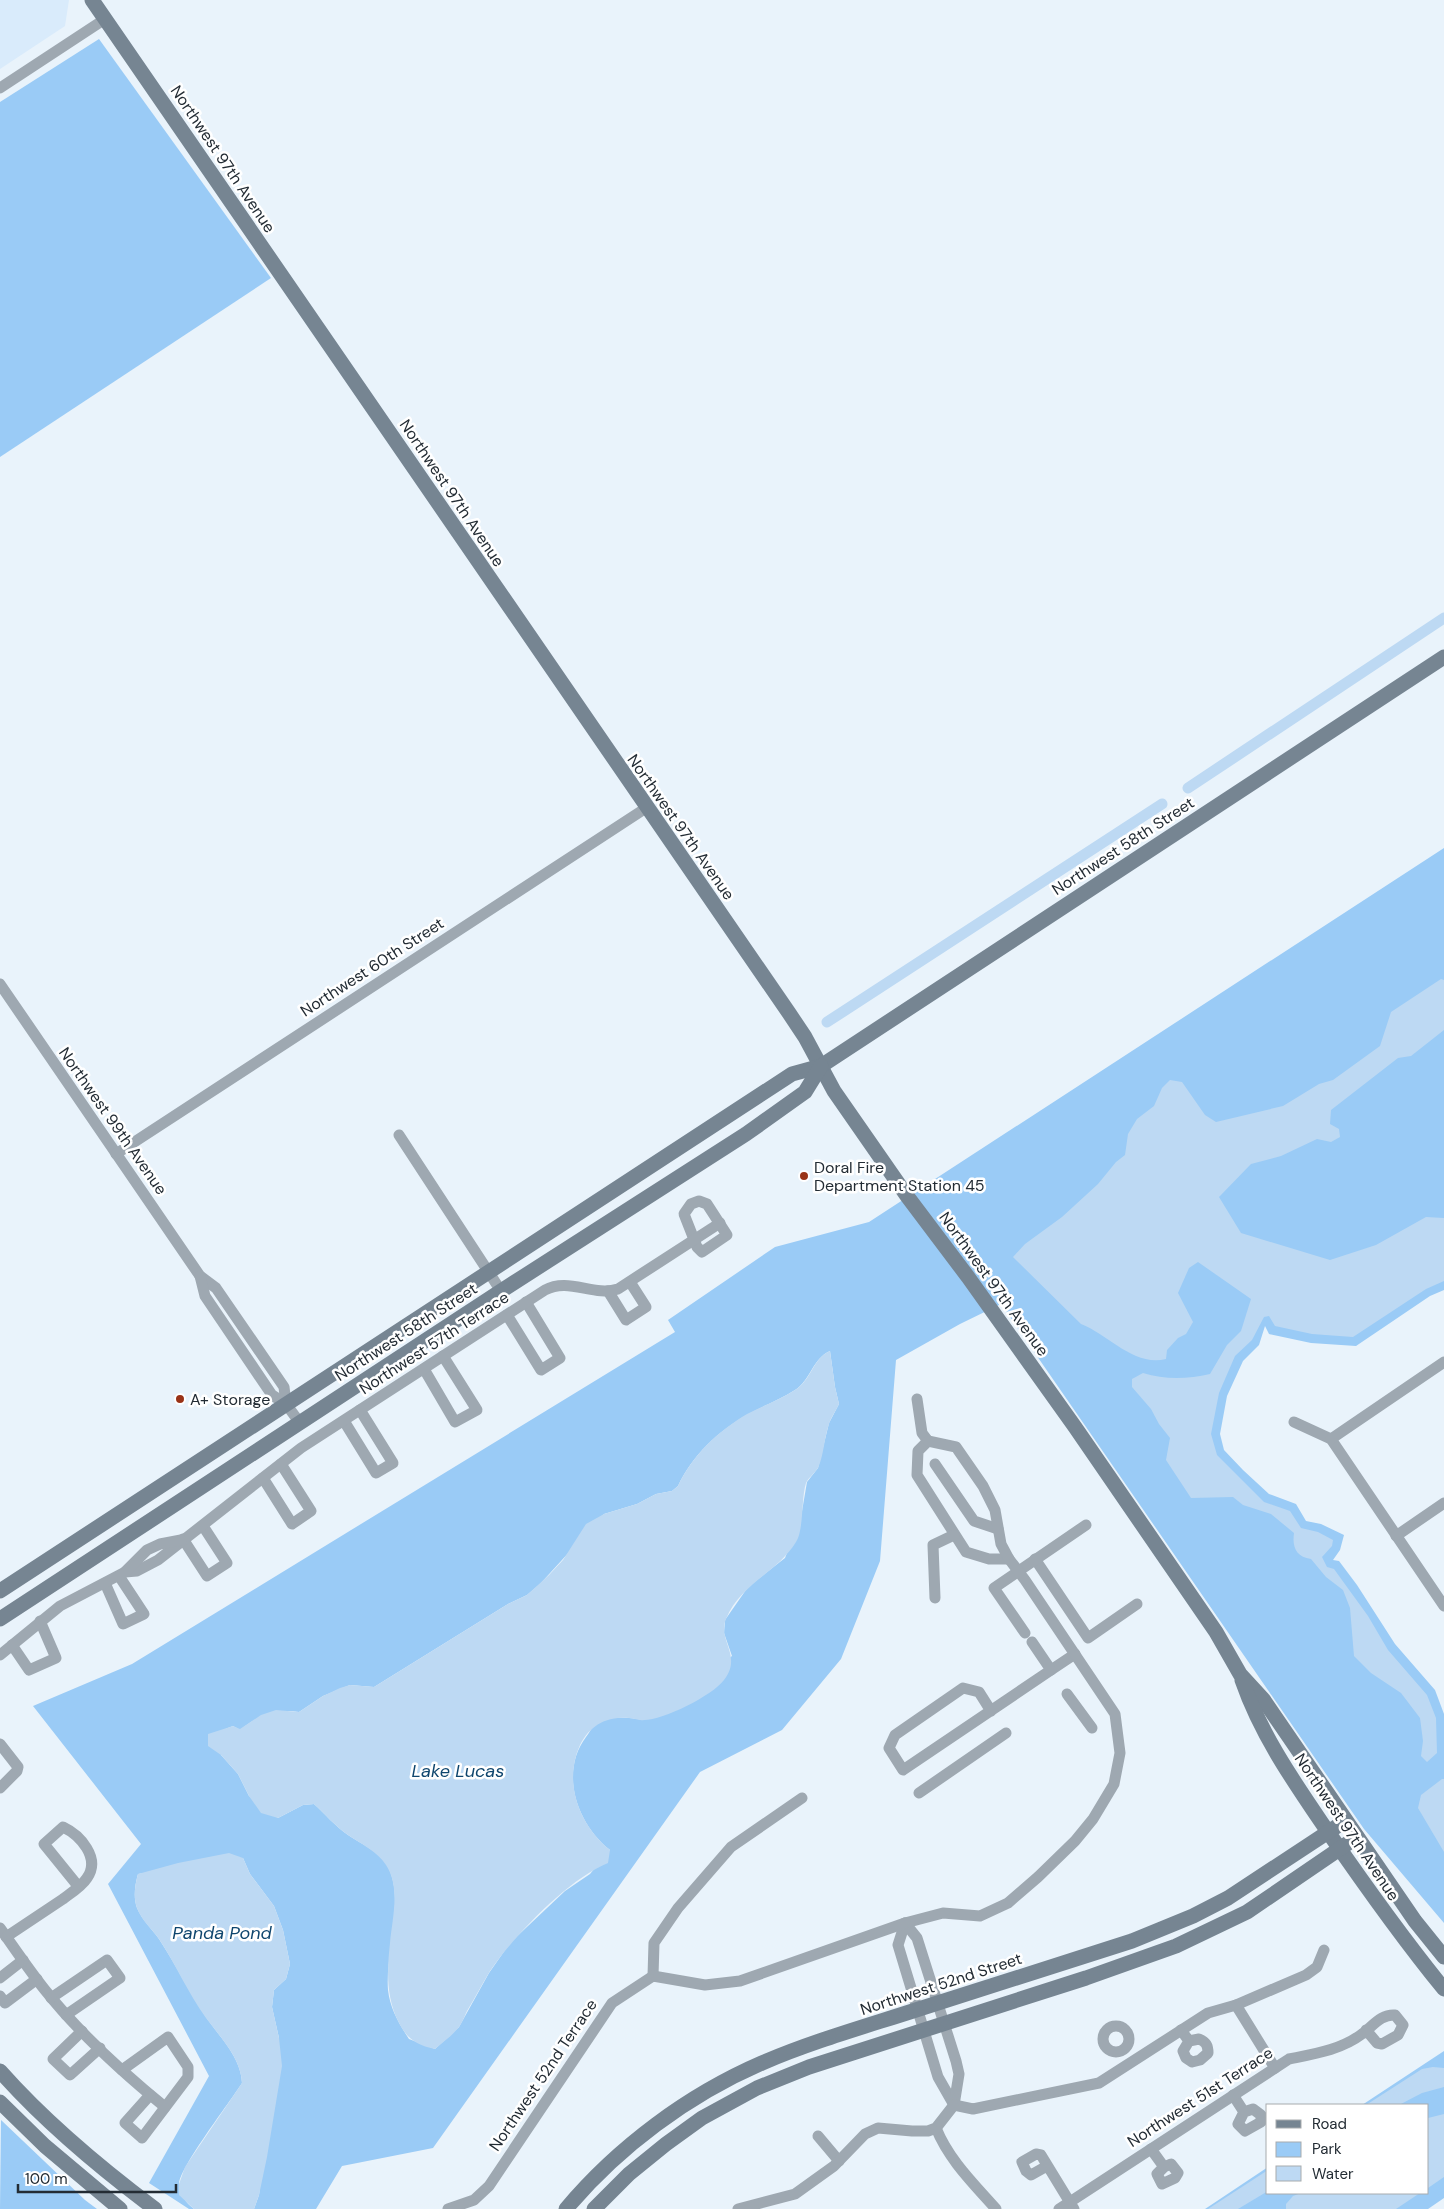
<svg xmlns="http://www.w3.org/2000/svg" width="1444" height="2209" font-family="'DM Sans',sans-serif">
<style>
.built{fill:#d9ebfb}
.green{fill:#9acbf6;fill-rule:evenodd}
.water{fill:#bdd9f3}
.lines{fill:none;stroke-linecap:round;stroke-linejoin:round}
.canal{stroke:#bdd9f3;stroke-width:11}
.street{stroke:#9ea8b1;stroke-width:11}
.secondary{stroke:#768592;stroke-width:15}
.poi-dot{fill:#993216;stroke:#fff;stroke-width:2}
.labels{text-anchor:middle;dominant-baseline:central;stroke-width:5;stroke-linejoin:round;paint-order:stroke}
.street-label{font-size:16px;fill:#232c34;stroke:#fff}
.poi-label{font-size:16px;fill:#232c34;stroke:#fff;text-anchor:start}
.water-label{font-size:18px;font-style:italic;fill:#0f466e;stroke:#fff}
</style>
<rect width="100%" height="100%" fill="#e9f3fb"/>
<!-- built -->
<polygon class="built" points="0,0 69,0 65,26 0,69"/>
<!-- green -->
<g class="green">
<polygon points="99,39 271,278 0,457 0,102"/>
<path d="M 1444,848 L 1444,1290 L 1430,1296 L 1356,1346 L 1311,1343 L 1269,1334 L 1265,1326 L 1259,1345 L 1243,1361 L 1227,1396 L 1220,1434 L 1224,1450 L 1243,1470 L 1269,1494 L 1296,1504 L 1306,1521 L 1321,1524 L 1344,1535 L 1340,1550 L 1333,1560 L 1339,1561 L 1357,1585 L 1395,1644 L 1435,1690 L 1444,1714 L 1444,1923 L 1364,1829 L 1001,1304 L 960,1324 L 896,1360 L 880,1561 L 841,1659 L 782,1730 L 700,1772 L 433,2148 L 342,2166 L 316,2209 L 254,2209 L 259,2195 L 279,2038 L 272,2007 L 274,1990 L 286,1979 L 290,1964 L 283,1930 L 274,1906 L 250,1874 L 243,1858 L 138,1874 C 135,1885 133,1897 137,1908 C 142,1920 152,1929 159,1939 C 175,1963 188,1990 204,2014 C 218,2036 241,2056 242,2083 C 230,2102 180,2167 179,2184 C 179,2194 186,2203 194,2209 L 189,2209 L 149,2183 L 209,2076 L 108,1884 L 141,1844 L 33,1706 L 132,1664 L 675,1332 L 668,1320 L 775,1247 L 869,1222 ZM 830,1351 L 835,1387 L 839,1404 L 829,1423 L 818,1468 L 807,1482 L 801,1517 L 785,1558 L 748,1587 L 725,1620 L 724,1633 L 732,1656 L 644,1720 C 629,1718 613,1715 598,1722 C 593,1725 590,1732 586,1737 C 559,1773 577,1824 610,1850 L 590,1874 L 565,1891 L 510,1943 L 489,1973 L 459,2027 L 435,2049 L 409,2039 C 399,2024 390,2008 388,1990 C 385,1953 406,1898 387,1865 C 379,1851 361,1844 348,1835 C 335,1826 325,1814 314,1804 L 303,1805 L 278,1818 L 249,1796 L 238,1774 L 221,1755 L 223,1730 L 233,1726 L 240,1730 C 257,1716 276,1708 299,1712 L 323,1696 L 350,1685 L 374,1687 L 508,1604 L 527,1595 L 540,1584 L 604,1514 L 637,1504 L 656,1494 L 672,1491 L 678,1486 C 692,1456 718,1431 747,1415 C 762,1406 780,1400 795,1390 C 810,1381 813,1358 830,1351 Z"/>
<polygon points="1444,2051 1444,2198 1428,2209 1205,2209 1268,2167 1268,2193 1428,2193 1428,2105 1362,2105"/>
<polygon points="1,2120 85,2200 97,2209 0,2209"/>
</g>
<!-- water -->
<g class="water">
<path d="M 1441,979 L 1444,980 L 1444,1030 L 1411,1056 L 1398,1058 L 1331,1110 L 1330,1124 L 1339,1129 L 1340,1137 L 1331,1142 L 1317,1139 L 1281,1156 L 1251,1164 L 1219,1197 L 1241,1233 L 1330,1260 L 1376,1245 L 1426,1217 L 1444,1218 L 1444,1281 L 1426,1289 L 1353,1337 L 1312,1334 L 1275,1326 L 1269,1316 L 1264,1317 L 1252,1340 L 1235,1356 L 1219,1393 L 1211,1434 L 1217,1455 L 1264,1502 L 1290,1511 L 1301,1528 L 1318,1532 L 1333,1540 L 1332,1546 L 1322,1557 L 1327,1567 L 1334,1569 L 1368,1616 L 1388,1650 L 1427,1695 L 1436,1718 L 1437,1753 L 1427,1762 L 1421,1756 L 1423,1741 L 1420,1718 L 1401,1693 L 1371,1673 L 1354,1656 L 1350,1608 L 1343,1590 L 1326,1577 L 1311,1559 C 1296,1557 1292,1547 1294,1533 L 1271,1514 L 1243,1505 L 1233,1497 L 1191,1498 L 1166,1460 L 1170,1438 L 1159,1424 L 1151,1409 L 1132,1387 L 1132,1379 L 1143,1373 C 1165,1380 1188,1379 1210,1374 L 1227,1345 L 1241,1331 L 1251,1299 L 1198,1262 L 1189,1268 L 1178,1293 L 1193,1322 L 1186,1334 L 1178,1338 L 1167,1350 L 1166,1359 C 1134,1367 1109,1335 1081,1324 L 1013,1257 L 1025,1244 L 1062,1217 L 1098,1184 L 1116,1162 L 1125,1155 L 1128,1134 L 1137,1119 L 1154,1106 L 1162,1088 L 1170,1080 L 1182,1082 L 1205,1115 L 1216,1122 L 1283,1106 L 1319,1084 L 1333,1080 L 1380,1046 L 1391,1012 Z"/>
<path d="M 830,1351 L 835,1387 L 839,1404 C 836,1411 831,1417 829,1424 C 824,1438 824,1455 818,1468 C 815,1473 809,1477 806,1483 C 801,1498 804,1530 796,1542 C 777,1573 740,1584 726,1619 C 717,1640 743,1656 724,1680 C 712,1696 663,1720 644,1720 C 639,1721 633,1718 629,1718 C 607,1716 590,1725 580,1745 C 563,1782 579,1825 610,1850 L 608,1863 C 568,1879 514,1936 490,1971 C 482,1984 475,1998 467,2011 C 464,2017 462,2024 458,2028 C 452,2036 443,2042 435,2049 C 416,2045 407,2039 398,2021 C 386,1996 387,1970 390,1943 C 392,1919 401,1888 386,1865 C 377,1851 361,1844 348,1835 C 335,1826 325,1814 314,1804 L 303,1805 L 278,1818 L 261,1813 L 249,1796 L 238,1774 L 221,1755 L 208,1746 L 208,1734 L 233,1726 L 240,1729 L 261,1715 L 276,1710 L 299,1712 L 323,1696 L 340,1688 L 350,1685 L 374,1687 L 508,1604 L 527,1595 L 549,1575 L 563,1560 L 586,1524 L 604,1514 L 637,1504 L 656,1494 L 672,1491 L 678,1486 C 692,1456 718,1431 747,1414 C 762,1406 780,1400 795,1390 C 811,1381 813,1358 830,1351 Z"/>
<polygon points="1442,1779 1444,1779 1444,1852 1418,1808 1421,1795"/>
<path d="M 229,1853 L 243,1858 L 250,1874 L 274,1906 L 283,1930 L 290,1964 L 286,1979 L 274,1990 L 272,2007 L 279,2038 L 282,2066 L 267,2157 L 259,2195 L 254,2209 L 194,2209 L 179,2195 L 179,2184 L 185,2167 L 242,2083 C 241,2058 220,2037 206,2018 C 188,1993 176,1965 159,1939 C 152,1929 142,1921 137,1908 C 133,1897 135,1885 138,1874 L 178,1863 Z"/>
<polygon points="1433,2067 1444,2068 1444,2087 1422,2093 1399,2105 1366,2105 1422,2069"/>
<polygon points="1444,2114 1444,2177 1428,2188 1428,2118"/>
<polygon points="1268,2170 1268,2191 1238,2209 1208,2209"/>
<polygon points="1301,2193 1420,2193 1396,2209 1286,2209 1286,2204 1293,2196"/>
</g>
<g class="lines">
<!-- canal -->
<g class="canal">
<polyline points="1188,788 1444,618"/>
<polyline points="827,1022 1162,804"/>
</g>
<!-- street -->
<g class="street">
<polyline points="0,88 105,19"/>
<polyline points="0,984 200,1276 216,1288 284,1387 286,1404"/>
<polyline points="399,1135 501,1291"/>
<polyline points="116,1154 646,808"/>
<polygon points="699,1201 707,1204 727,1235 702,1252 697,1247 684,1214 691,1204"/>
<polyline points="200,1276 205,1296 272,1395 286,1404 300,1423"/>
<polyline points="608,1291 626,1320 646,1307 630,1282"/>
<polyline points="507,1315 541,1370 560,1358 526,1302"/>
<polyline points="424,1369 455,1422 477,1410 443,1356"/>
<polyline points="917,1399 922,1433 928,1441 918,1451 917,1475 966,1552 989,1559 1009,1559"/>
<polyline points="344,1421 376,1473 393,1463 360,1410"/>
<polyline points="1294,1422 1331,1439 1444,1606"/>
<polyline points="1331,1439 1444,1362"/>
<polyline points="935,1464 974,1521 998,1529"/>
<polyline points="263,1478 292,1524 311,1511 281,1464"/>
<polyline points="1396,1536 1444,1503"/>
<polyline points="183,1539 207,1576 227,1563 203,1526"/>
<polyline points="1035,1559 1088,1638 1137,1604"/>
<path d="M 125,1572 L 137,1571 L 158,1560 L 301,1448 L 545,1290 C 569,1277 593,1297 618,1289 L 720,1223"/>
<polyline points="105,1583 123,1624 144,1614 119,1576"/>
<polyline points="935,1598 933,1545 954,1535"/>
<polyline points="1025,1633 994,1588 1086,1525"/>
<polyline points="12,1645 29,1670 56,1658 40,1621"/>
<polyline points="0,1655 60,1606 125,1572 147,1550 160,1544 181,1540"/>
<polyline points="1051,1670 1075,1654"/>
<polyline points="1067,1694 1092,1728"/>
<polyline points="991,1711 979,1692 963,1688 895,1735 889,1748 903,1770 1051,1670 1032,1642"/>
<polyline points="0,1744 18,1767 17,1771 0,1788"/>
<polyline points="919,1793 1006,1733"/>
<polyline points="905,1923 898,1945 938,2077 954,2105"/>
<polyline points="905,1923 917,1938 956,2061 959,2074 954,2105"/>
<path d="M 0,1928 C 15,1949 29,1970 45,1990 C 80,2034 122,2072 165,2107"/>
<path d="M 6,1937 L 63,1899 C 71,1893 82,1886 87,1878 C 101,1858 80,1835 63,1827 L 44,1844 L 78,1886"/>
<polyline points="653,1976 654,1943 678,1908 731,1847 802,1798"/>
<polyline points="0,1978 23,1960"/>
<polyline points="0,1996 5,2003 37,1979"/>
<polyline points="51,1998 107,1960 120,1978 66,2015"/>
<polyline points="1236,2005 1275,2068"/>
<circle cx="1116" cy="2039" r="13"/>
<path d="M 1181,2030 L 1189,2041 L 1183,2051 L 1186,2058 L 1192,2062 L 1200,2060 L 1208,2053 C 1208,2045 1206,2042 1199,2039 L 1189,2041"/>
<polyline points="82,2031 53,2059 70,2075 100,2048"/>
<polyline points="122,2070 168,2037 188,2067 188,2077 142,2138 125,2123 150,2095"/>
<polyline points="1233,2095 1244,2112 1253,2109 1261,2115 1261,2122 1245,2131 1238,2124 1244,2112"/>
<path d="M 936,2128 C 949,2160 973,2183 996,2209"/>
<polyline points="818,2136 839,2161"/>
<polyline points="1151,2149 1164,2167 1171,2164 1178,2173 1175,2178 1162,2184 1157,2174 1164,2167"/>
<polyline points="1047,2166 1031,2175 1026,2171 1022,2162 1036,2154 1041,2155 1074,2209"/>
<polyline points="448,2209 474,2200 489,2186 612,2003 653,1976 705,1985 740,1981 905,1923 943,1913 980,1916 1008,1903 1038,1877 1075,1841 1093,1819 1114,1784 1120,1753 1115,1714 1025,1580 1009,1559 1001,1544 995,1510 983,1486 956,1447 928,1441"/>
<polyline points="738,2209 795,2194 834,2166 865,2134 878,2128 912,2131 928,2131 936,2128 954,2105 973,2109 1099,2083 1208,2013 1236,2005 1306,1975 1317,1967 1324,1950"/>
<path d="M 1059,2209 L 1289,2059 C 1314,2054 1341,2050 1362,2034 C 1373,2026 1381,2014 1395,2015 L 1403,2025 L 1398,2035 L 1382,2044 L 1377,2043 L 1366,2030"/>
</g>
<!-- secondary -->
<g class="secondary">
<polyline points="92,0 789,1013 805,1037 834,1091 907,1196 968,1277 1075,1427 1216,1632 1240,1674 1263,1699 1415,1921 1444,1957"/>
<polyline points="0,1591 792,1074 821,1066 1444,657"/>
<polyline points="0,1619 501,1291 746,1134 805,1092 821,1066"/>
<path d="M 1242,1680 C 1261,1735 1294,1782 1326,1829 C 1364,1884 1402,1938 1444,1989"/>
<path d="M 0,2071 C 46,2123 99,2167 155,2209"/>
<polyline points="0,2102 45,2146 120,2209"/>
<path d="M 566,2209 C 618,2147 688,2095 762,2063 C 813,2041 867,2026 919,2009 C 990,1987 1061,1964 1132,1941 L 1193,1916 L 1228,1898 L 1345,1821"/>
<polyline points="594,2209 629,2174 666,2144 702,2118 757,2088 809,2067 1086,1978 1176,1946 1247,1912 1357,1837"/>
</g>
</g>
<!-- markers -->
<g class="poi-dot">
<circle cx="804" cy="1176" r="5"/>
<circle cx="180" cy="1399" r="5"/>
</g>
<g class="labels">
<!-- street labels -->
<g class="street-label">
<text transform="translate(223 159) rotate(56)">Northwest 97th Avenue</text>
<text transform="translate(452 493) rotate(56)">Northwest 97th Avenue</text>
<text transform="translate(681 827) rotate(55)">Northwest 97th Avenue</text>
<text transform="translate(1123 846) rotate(-33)">Northwest 58th Street</text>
<text transform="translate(372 967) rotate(-33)">Northwest 60th Street</text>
<text transform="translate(113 1121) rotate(55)">Northwest 99th Avenue</text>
<text transform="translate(994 1284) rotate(54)">Northwest 97th Avenue</text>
<text transform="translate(406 1332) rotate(-33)">Northwest 58th Street</text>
<text transform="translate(434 1343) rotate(-33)">Northwest 57th Terrace</text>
<text transform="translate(1347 1827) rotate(56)">Northwest 97th Avenue</text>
<text transform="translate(941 1984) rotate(-18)">Northwest 52nd Street</text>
<text transform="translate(543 2075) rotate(-56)">Northwest 52nd Terrace</text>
<text transform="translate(1200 2097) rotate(-33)">Northwest 51st Terrace</text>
</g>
<!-- poi labels -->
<g class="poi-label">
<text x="814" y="1167">Doral Fire<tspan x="814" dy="18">Department Station 45</tspan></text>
<text x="190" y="1399">A+ Storage</text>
</g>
<!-- water labels -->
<g class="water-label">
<text x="458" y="1771">Lake Lucas</text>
<text x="222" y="1933">Panda Pond</text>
</g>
</g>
<!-- legend -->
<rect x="1266" y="2104" width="162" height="90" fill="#ffffff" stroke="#a7abae"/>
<rect x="1276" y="2120" width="25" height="8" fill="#768592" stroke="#a7abae"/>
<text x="1312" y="2129" font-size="15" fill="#232c34">Road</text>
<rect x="1276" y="2142" width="25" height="15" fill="#9acbf6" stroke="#a7abae"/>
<text x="1312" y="2154" font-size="15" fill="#232c34">Park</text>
<rect x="1276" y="2166" width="25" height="15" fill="#bdd9f3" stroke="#a7abae"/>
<text x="1312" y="2179" font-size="15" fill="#232c34">Water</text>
<!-- scale -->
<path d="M18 2184v8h158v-8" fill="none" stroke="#232c34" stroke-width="2.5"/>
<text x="25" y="2184" font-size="15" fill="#232c34" stroke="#ffffff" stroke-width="4" paint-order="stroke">100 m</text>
</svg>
